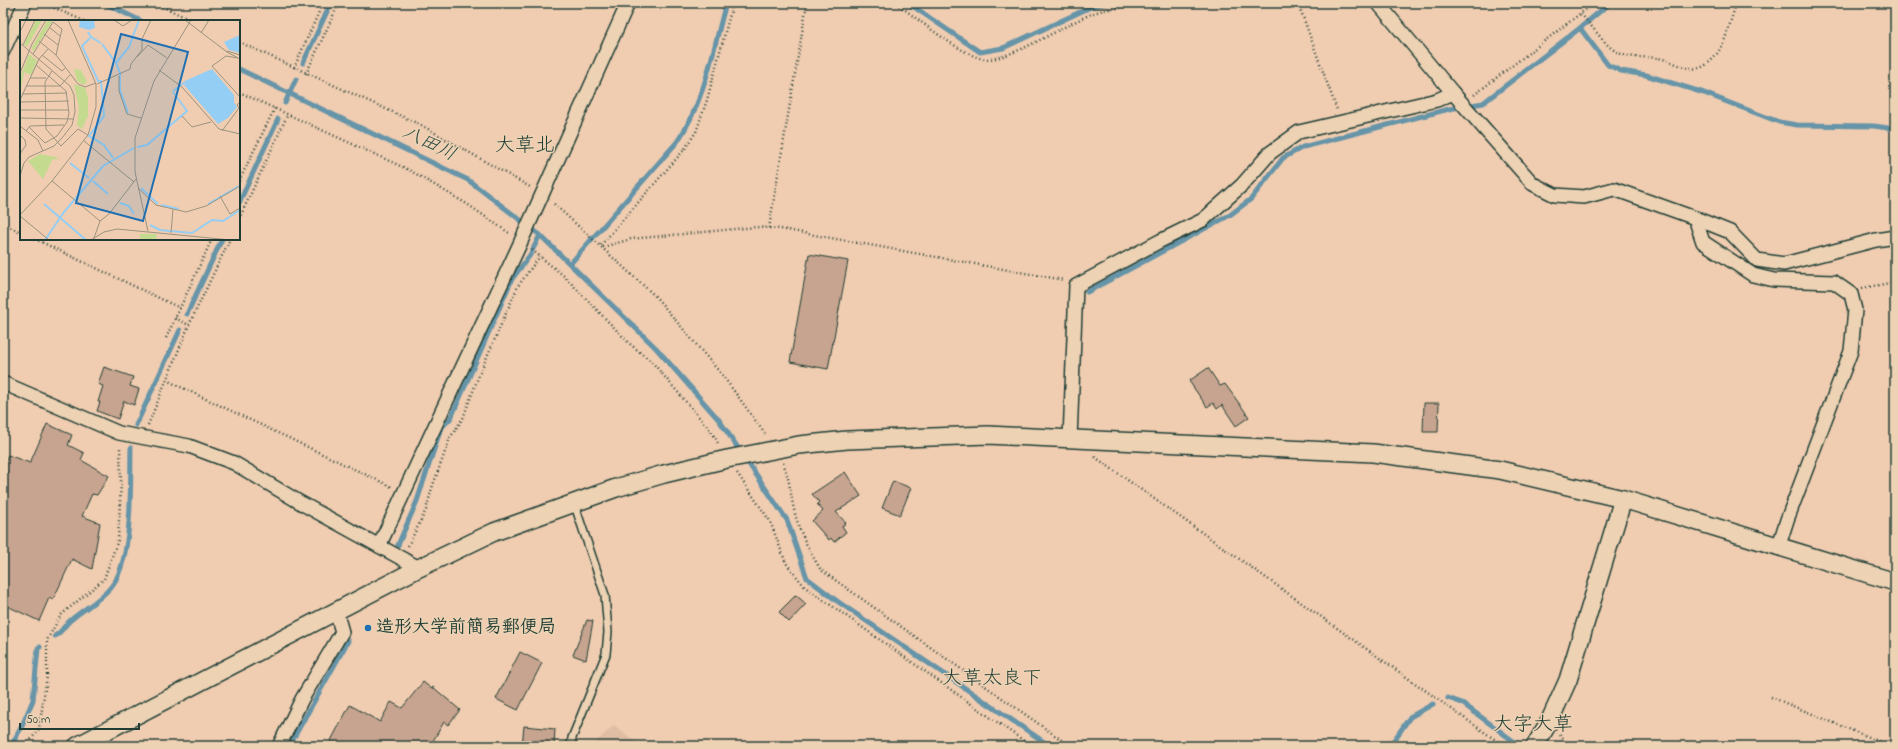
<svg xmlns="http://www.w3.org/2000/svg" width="1898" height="749" font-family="'Indie Flower','Klee One',sans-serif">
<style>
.built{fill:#e0bea5}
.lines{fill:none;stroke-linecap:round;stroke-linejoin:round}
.stream{stroke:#6694a8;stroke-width:5}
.building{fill:#c7a48f;stroke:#1f3d34}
.service-casing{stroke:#1f3d34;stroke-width:10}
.minor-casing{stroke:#1f3d34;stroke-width:16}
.tertiary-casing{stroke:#1f3d34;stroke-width:20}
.path{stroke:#1f3d34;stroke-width:2.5;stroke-dasharray:1 3;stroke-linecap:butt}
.service{stroke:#edd2b4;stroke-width:7}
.minor{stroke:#edd2b4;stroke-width:13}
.tertiary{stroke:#edd2b4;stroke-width:17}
.poi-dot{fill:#1f6fb2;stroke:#edd2b4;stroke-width:1.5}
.labels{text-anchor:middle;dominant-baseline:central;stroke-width:3;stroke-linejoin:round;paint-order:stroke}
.poi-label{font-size:18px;font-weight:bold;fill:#1f3d34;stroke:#edd2b4;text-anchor:start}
.water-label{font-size:19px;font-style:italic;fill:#25443e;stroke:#edd2b4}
.quarter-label{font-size:20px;fill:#1f3d34;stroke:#edd2b4}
.inset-river{fill:none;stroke:#95cef5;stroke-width:2}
.inset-road{fill:none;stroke:#9c937f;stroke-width:1}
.view{fill:#1f6fb2;fill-opacity:0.15;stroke:#1f6fb2;stroke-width:2}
.inset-edge{fill:none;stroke:#1f3d34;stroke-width:2}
</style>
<rect width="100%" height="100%" fill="#f0cdb1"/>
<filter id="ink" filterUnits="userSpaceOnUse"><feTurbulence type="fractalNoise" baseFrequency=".025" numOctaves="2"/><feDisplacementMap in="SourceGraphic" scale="8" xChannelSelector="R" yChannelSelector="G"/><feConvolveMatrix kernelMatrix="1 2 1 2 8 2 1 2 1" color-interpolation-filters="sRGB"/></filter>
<g filter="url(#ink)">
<!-- built -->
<polygon class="built" points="614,725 641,746 592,746"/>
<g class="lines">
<!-- stream -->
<g class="stream">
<polyline points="104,3 141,21"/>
<polyline points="908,3 980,52 1003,48 1095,5 1107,3"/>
<polyline points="1580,28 1610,3"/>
<polyline points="303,63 331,3"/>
<polyline points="239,69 468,180 540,235 656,348 719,420 787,520 807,578 837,601 1050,746"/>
<polyline points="285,103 296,79"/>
<polyline points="239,203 278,119"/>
<path d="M 570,264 L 677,142 C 705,102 713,49 726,3"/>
<polyline points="1087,292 1230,215 1251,199 1283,158 1303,147 1449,109 1483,103 1580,28 1608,65 1621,71 1646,75 1704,93 1779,122 1797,125 1874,126 1895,129"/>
<polyline points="187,314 222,239"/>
<polyline points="136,425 180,330"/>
<polyline points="398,545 417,501 441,428 451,418 512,279 530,255 540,235"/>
<path d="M 55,636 C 62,632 65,624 72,619 C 85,608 99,601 110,588 C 134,562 130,483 131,448"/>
<polyline points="1448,698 1462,703 1520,746"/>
<polyline points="11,746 22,726 33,700 38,648 40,647"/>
<polyline points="289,746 348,641"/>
<polyline points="1390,746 1410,717 1433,704"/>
</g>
</g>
<!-- building -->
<g class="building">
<polygon points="809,254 848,261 828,369 790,362"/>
<polygon points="104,367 133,377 130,386 139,389 134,405 124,401 118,419 97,411 100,402 98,402 103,386 98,384"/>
<polygon points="1208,368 1220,386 1225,384 1249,417 1236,426 1222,405 1217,409 1213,403 1207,407 1189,381"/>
<polygon points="1424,403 1439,403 1438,432 1423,432"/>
<polygon points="47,424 72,435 68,445 84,453 81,460 109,476 97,495 92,494 82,516 100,523 92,569 72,559 53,600 49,598 39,621 3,604 3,484 7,472 3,468 8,455 30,463"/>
<polygon points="845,472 861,496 836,512 846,523 842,526 846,532 834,542 831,538 829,540 812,521 823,511 817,504 819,502 812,494"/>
<polygon points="893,481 911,488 900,515 882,508"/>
<polygon points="796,595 806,604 789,622 779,612"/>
<polygon points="587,620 593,621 586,660 573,655"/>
<polygon points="520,652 542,663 518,710 496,699"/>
<polygon points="423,682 432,689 433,687 460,710 448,725 444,722 430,746 328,746 350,705 380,722 391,702 402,708"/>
<polygon points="524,726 555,729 554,746 522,746"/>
</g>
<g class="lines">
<!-- service casing -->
<g class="service-casing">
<polyline id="service" points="571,746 572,738 606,654 608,632 605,595 574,503"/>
</g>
<!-- minor casing -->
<g class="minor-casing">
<g id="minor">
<polyline points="1378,3 1453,93 1533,184 1555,195 1584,197 1614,189 1695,218 1730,232 1757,260 1784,264 1876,240 1895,237"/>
<polyline points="3,51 25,3"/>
<polyline points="1695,218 1703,242 1753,275 1774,280 1834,282 1851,294 1855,310 1851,351 1787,520 1779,545"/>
<polyline points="3,383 119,433 189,446 234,463 301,503 419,568"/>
<polyline points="1070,439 1076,286 1160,241 1203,220 1242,185 1270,153 1299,132 1437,100 1453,93"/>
<polyline points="379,546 518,248 628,3"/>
<polyline points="279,746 302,699 342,632 336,611"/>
</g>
</g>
<!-- tertiary casing -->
<g class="tertiary-casing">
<g id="tertiary">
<polyline points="77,746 419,568 494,532 616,488 664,474 727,459 799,445 847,440 988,435 1373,453 1500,470 1623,499 1895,582"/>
<polyline points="1535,746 1550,720 1568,680 1623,499"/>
</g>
</g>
<!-- path -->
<g class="path">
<polyline points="43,3 84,21"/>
<polyline points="155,3 193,21"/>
<path d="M 896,3 C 914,16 966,59 986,59 C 1012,60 1067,23 1094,13 C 1110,7 1128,8 1145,3"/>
<polyline points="1298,3 1337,110"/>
<path d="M 1581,14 C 1591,25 1600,38 1611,48 C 1626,60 1641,56 1658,58 C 1673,60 1692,76 1707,64 C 1724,52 1729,26 1735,7 L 1739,3"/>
<polyline points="239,42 421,125 530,187"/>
<polyline points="294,68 323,3"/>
<polyline points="306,74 339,3"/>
<polyline points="239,92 409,170 467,204 509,233"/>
<polyline points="1474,95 1594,3"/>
<polyline points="239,181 275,108"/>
<polyline points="554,204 655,296 723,376 766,435"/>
<polyline points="239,219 288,114"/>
<polyline points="3,224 21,232"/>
<polyline points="769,228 807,3"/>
<polyline points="35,239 180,308"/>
<polyline points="601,245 684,150 696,132 707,100 733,3"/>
<polyline points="603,247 631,239 756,227 781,229 1064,280"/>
<polyline points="532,250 564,276 630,344 652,362 711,431 719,445"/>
<polyline points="1862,288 1895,282"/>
<polyline points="175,318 189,325"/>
<polyline points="166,338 212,239"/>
<polyline points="166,380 392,487"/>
<polyline points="148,425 189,325 230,239"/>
<polyline points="1095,457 1504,746"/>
<path d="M 783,463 C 789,477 790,490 793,505 C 798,530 808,549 821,570 L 1070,746"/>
<polyline points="737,473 770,521 786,563 805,587 1031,746"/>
<polyline points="408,546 426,510 432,488 450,438 463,418 479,375 518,286 540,256"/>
<polyline points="1771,697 1890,746"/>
<polyline points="1560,735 1568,746"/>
<polyline points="26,746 39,729 47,676 47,640 61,615 104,579 118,540 121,482 120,448"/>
</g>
<!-- service -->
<use href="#service" class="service"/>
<!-- minor -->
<use href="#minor" class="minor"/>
<!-- tertiary -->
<use href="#tertiary" class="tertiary"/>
</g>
</g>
<!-- markers -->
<circle class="poi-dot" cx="368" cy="628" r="4"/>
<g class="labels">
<!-- poi labels -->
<g class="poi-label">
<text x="376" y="628">造形大学前簡易郵便局</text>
</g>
<!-- water labels -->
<g class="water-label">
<text transform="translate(429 144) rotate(26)">八田川</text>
</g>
<!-- quarter labels -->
<g class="quarter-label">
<text x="525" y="146">大草北</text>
<text x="992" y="679">大草太良下</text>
<text x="1533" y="725">大字大草</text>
</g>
</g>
<!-- overview -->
<g transform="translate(20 20)">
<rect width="220" height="220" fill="#f0cdb1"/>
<path d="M 16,0 L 22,0 L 7,27 L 4,24 ZM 28,0 L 33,0 L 13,32 L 12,27 ZM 9,34 L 17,41 L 11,55 L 4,52 L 0,73 L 0,58 ZM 54,49 L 61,50 L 67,61 L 64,65 L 57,61 ZM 54,64 L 65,68 L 68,77 L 68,96 L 62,109 L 57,105 L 59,88 ZM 20,134 L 40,138 L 32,140 L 23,159 L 8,141 ZM 119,214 L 136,214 L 137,220 L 121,220 Z" fill="#c3da8f"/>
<path d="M 60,0 L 74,0 L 75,8 L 69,10 L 59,7 ZM 220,15 L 220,33 L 209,30 L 204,22 ZM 192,49 L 214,75 L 214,82 L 217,87 L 208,98 L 198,104 L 164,65 L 169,59 Z" fill="#95cef5"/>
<path class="inset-river" d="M 68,12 L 71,17 L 81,23M 70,18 L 62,26 L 78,61 L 81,61 L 84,96 L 69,116 L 84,125 L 93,138M 82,24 L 96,43M 153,71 L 168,60M 108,93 L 100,70 L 100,53 L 96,43 L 109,27 L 119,0M 117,127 L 127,125 L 167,91 L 153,72M 50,143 L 69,158M 73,161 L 88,174M 121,168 L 138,184M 100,183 L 109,186 L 114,194M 24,184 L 66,220M 188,184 L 219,166M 141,185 L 159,189M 130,205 L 140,210 L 172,213 L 192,200 L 203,201 L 220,190M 25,220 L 44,192 L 83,146 L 114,128"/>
<path class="inset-road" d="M 94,0 L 103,6 L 112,0M 165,0 L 207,32 L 220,39M 29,7 L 40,16M 0,12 L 6,0M 181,13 L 189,0M 24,14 L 38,25M 19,21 L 36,35 L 58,64 L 65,67 L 76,63M 0,23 L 50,66 L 54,75 L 55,92 L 52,105 L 42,118 L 34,126 L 9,137 L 4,143 L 0,156M 3,25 L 15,0M 207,31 L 220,35M 13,34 L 33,2 L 42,9 L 36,35M 22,35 L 42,51 L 45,48M 117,37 L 128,25 L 147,38M 218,38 L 206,36 L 192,46 L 220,77M 139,50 L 162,67 L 199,109 L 220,114M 32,51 L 25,62 L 26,109 L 41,126 L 58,109 L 68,115M 0,53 L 12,24 L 26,0M 99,56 L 99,71 L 107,94 L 121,98M 10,58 L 26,58M 77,64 L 110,49 L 111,44 L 122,30 L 122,19 L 131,0M 6,66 L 40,66 L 50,55M 2,74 L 47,73M 0,80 L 19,39 L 28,29M 0,82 L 49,81M 0,90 L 49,90M 162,96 L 172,107 L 191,102M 0,98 L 54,99M 0,106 L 18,120 L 23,131M 9,107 L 25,123 L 37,116 L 47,102 L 49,93 L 46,71 L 16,45M 6,111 L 10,106 L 44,105M 202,111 L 219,88 L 217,85 L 220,82M 0,115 L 5,120 L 6,125 L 0,134M 64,121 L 114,162M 32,161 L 80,201M 118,168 L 136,185 L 166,192 L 186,186 L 220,166M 200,176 L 210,194 L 220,188M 0,195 L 32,161 L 68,115 L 76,87 L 76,64 L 48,0M 0,196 L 29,220M 128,211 L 115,152 L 115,118 L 134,61 L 171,0M 151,213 L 153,189M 74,218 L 80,201 L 89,194 L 116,159M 71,220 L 84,212 L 97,209 L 211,220"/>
<path class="view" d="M 101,14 L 168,32 L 123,201 L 56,183 Z"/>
<rect width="220" height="220" class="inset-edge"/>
</g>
<!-- margin -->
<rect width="1898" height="749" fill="none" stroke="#edd2b4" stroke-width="16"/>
<rect x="8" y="8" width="1882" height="733" fill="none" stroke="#1f3d34" stroke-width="1.5" filter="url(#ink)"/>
<!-- scale -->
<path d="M20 723v6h119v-6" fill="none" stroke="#1f3d34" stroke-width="2"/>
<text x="26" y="723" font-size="12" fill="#1f3d34" stroke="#edd2b4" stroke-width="3" paint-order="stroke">50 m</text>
</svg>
